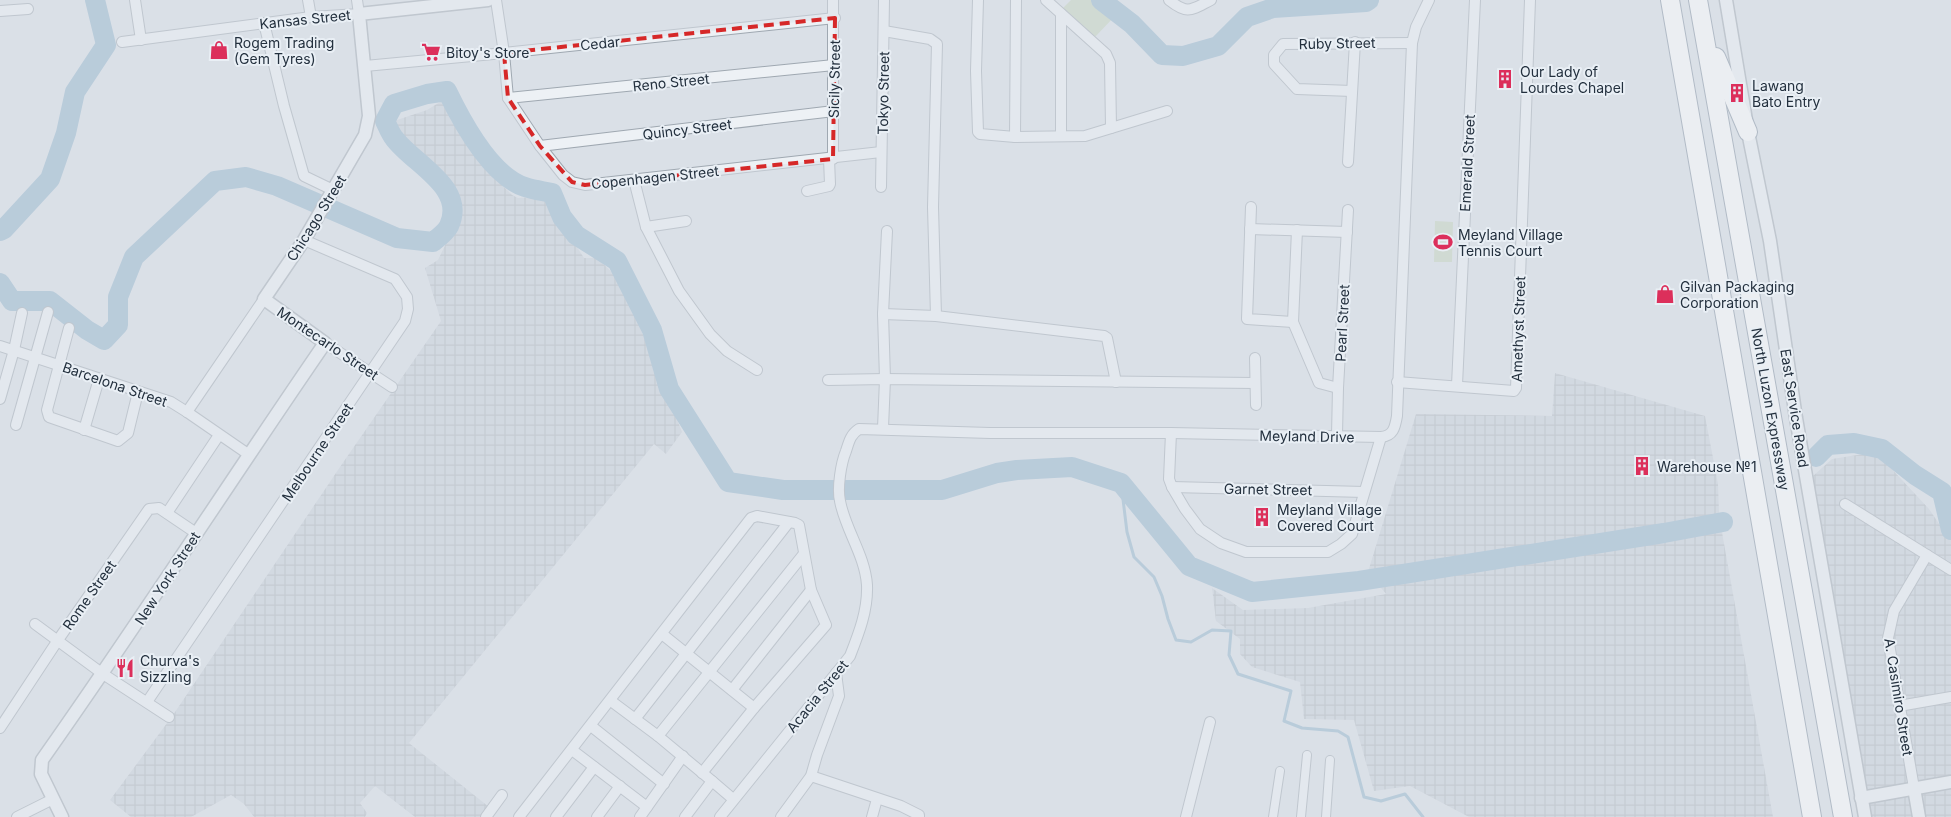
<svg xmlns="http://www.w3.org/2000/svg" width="1951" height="817" font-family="Inter,sans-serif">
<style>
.industrial{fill:url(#industrial-grid)}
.garden{fill:#c3d2ba}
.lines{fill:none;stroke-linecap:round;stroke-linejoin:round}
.stream{stroke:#90b3cb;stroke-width:3}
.river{stroke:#90b3cb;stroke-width:20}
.pedestrian-casing{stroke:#9fa8b1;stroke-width:10}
.minor-casing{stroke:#9fa8b1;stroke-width:12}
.tertiary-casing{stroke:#9fa8b1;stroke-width:15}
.motorway-casing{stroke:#808f9f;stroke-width:20}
.pedestrian{stroke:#edf1f5;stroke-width:8}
.minor{stroke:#edf1f5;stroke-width:10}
.tertiary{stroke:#edf1f5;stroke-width:12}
.motorway{stroke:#fff;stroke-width:18}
.marked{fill:none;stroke:#d62828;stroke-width:4;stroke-dasharray:10 6;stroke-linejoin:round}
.labels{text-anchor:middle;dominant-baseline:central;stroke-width:4;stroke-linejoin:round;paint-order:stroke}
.street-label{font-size:14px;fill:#23303e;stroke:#e9eff5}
.poi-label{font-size:14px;fill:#23303e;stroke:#e9eff5;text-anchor:start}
</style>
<defs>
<pattern id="industrial-grid" width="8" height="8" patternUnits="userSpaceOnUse" patternTransform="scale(1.25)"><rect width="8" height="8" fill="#c8d0d9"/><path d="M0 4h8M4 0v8" fill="none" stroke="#acb3bb"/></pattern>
</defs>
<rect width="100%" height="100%" fill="#dae0e7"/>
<!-- industrial -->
<g class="industrial">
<polygon points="445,99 451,120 492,175 512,195 518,198 532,197 542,199 549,204 584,258 597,258 619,279 630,302 682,432 666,454 654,444 409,743 489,807 481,817 415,817 375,786 360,803 367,813 365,817 254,817 244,804 231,795 191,817 131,817 110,800 173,715 342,464 441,321 425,268 438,260 450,235 458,202 447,182 430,161 408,144 394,127 394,121 427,110"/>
<polygon points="1555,373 1705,416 1718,484 1719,513 1723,538 1773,817 1469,817 1410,786 1374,791 1354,720 1304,719 1300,682 1252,667 1240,654 1240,639 1216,621 1212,588 1243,610 1308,608 1386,594 1368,572 1416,414 1552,416"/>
<polygon points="1876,452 1929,509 1948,537 1951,538 1951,817 1869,817 1813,476 1832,459"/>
</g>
<!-- garden -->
<g class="garden">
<polygon points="1071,0 1095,0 1114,17 1095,37 1063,8"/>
<polygon points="1435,221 1453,222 1452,262 1434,262"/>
</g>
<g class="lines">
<!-- stream -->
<polyline class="stream" points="1121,483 1127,532 1134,557 1154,577 1162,596 1168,619 1176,640 1191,642 1212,630 1231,631 1229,655 1238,674 1291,691 1284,721 1302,728 1338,731 1348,737 1364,797 1381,801 1405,794 1423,817"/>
<!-- river -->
<g class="river">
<polyline points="1101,0 1132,24 1162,55 1183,56 1218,46 1247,17 1273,8 1366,2 1369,0"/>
<polyline points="0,231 4,229 50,179 66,133 75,92 106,45 95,0"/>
<path d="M 0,283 L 12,301 L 50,301 L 87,330 L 104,340 L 118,325 L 118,297 L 134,257 L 215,181 L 246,177 L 277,186 L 397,238 L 433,242 C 438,238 446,232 449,226 C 467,187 413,164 394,138 C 390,133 388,127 385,121 L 394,104 L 427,94 L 447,91 C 462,122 491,176 525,187 C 534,190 543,191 552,193 L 562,217 L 576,235 L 617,261 L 652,330 L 669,389 L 728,482 L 783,490 L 942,490 L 997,473 L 1017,470 L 1072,467 L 1121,483 L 1189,566 L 1252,592 L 1359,581 L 1664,533 L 1723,522"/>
<polyline points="1816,457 1828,445 1854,443 1882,449 1915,475 1942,492 1951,530"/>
</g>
<!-- pedestrian casing -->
<g class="pedestrian-casing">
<g id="pedestrian">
<polyline points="1273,817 1280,771"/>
<polyline points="1301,817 1307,755"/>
<polyline points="1326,817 1330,760"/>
</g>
</g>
<!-- minor casing -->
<g class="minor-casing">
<g id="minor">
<polyline points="135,0 141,40"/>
<polyline points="308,0 311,17"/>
<polyline points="496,0 504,53 508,98 540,146 563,175 572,182 585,185 881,152"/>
<polyline points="978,0 976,71 978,132 980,134 1015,137 1085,136 1167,111"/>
<polyline points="1046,0 1106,54 1110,63 1111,128"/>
<path d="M 1169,0 C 1188,15 1191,10 1211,0"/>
<polyline points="0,11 28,9"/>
<polyline points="1061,14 1061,136"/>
<polyline points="264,23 284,106 304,176 333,190"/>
<polyline points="884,31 930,39 937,44 933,207 936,316"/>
<polyline points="122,42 311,17 359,14 357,0"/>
<polyline points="365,66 504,53 835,18"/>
<polyline points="1352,91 1297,89 1274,64 1274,55 1283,44 1412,43"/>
<polyline points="508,98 834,65"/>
<polyline points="1015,137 1016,0"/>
<polyline points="540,146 834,111"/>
<polyline points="833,159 833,0"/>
<polyline points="1348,162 1355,42"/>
<polyline points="634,180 646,227 679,291 710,334 727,351 757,370"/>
<polyline points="881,187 884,0"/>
<polyline points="807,191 829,186 830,184 829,159"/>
<polyline points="1251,207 1247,319 1293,322"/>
<polyline points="646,227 686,221"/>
<polyline points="1250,229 1347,232"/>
<polyline points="1297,230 1293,322 1319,383 1338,388"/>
<polyline points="883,314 936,316 1104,336 1107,338 1116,382"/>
<polyline points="69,328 47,410 49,417 118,441 128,433 138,392"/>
<polyline points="325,343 392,387"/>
<polyline points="0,346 171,402 187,412 248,454"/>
<polyline points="1255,358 1256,405"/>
<polyline points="828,380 885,379 1255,383"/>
<polyline points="1397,382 1514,391 1516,388 1530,0"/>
<polyline points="1457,385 1475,0"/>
<polyline points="0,399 14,350 22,313"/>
<polyline points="187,412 264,299"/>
<polyline points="16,425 48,312"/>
<polyline points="883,428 885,379 883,314 887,231"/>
<polyline points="84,430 99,379"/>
<polyline points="1171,433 1169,479 1172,487 1185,509 1200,529 1221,543 1246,552 1328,552 1341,544 1352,534 1381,437"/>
<polyline points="1337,435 1338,388 1348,210"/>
<polyline points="1172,487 1364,492"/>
<polyline points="1845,504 1951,570"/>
<polyline points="167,513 219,435"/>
<polyline points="35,624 103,674 169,717"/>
<polyline points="662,634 754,708 702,773"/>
<polyline points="732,690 811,590"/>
<polyline points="611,701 658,736 712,781"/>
<polyline points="147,702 405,321 408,309 407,297 395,279 304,240"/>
<polyline points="1899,706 1951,697"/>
<polyline points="635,719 789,522"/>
<polyline points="591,726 664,784"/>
<polyline points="0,728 58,640 149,509 159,508 196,533"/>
<polyline points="658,736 803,555"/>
<polyline points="572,750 647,807"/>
<polyline points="811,776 901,806 919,815 919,817"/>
<polyline points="1914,788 1888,638 1894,611 1927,555"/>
<polyline points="17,817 53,799"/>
<polyline points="486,817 502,795"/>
<polyline points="519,817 751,518 757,516 795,523 799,525 811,590 826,625 754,708"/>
<polyline points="556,817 594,767"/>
<polyline points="597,817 620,786"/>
<polyline points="640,817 683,756"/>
<polyline points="685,817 712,781 733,799"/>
<path d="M 720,817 L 850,656 C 859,633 868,610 867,585 C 865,555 845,529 840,501 C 837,488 841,463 846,451 C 849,442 850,435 859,429 L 990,433 L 1171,433 L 1381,437 C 1393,436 1395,428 1397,416 L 1412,43 L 1416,27 L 1429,0"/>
<polyline points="781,817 811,776 817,755 839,696 836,673"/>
<polyline points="872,817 877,799"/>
<polyline points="1186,817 1210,722"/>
</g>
</g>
<!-- tertiary casing -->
<g class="tertiary-casing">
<g id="tertiary">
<polyline points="1726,0 1748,132 1770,241 1796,418 1865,817"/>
<polyline points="1914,788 1919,817"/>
<polyline points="1861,798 1951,782"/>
<path d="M 62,817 L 41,774 L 42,760 C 139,623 230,481 325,343 L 264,299 L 304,240 L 365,135 L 369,116 L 359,14 L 488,0"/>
</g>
</g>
<!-- motorway casing -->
<g class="motorway-casing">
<g id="motorway">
<polyline points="1670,0 1812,817"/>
<polyline points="1698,0 1843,817"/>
<polyline points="1716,57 1748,132"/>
</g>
</g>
<!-- pedestrian -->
<use href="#pedestrian" class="pedestrian"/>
<!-- minor -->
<use href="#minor" class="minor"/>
<!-- tertiary -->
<use href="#tertiary" class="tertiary"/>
<!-- motorway -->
<use href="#motorway" class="motorway"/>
</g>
<!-- marked area -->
<path d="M0 0H1951V817H0ZM 835,18 L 833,159 L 585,185 L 572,182 L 540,146 L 508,98 L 504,53 Z" fill="#dae0e7" fill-opacity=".55" fill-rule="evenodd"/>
<path class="marked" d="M 835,18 L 833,159 L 585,185 L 572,182 L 540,146 L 508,98 L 504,53 Z"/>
<!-- icons -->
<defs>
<g id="shop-bare" transform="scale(1.5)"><path d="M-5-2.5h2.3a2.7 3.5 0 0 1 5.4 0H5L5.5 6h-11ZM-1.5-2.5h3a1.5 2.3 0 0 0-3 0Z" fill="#dc2f5b" stroke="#e9eff5" stroke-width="2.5" paint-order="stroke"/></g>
<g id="supermarket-bare" transform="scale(1.5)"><path d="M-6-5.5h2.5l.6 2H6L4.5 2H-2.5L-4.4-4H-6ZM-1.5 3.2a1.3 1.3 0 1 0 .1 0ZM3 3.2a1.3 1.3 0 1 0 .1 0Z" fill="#dc2f5b" stroke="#e9eff5" stroke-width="2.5" paint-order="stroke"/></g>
<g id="building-bare" transform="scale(1.5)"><path d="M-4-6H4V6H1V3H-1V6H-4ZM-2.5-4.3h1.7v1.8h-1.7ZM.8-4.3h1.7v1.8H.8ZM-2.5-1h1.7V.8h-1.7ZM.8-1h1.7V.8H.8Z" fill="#dc2f5b" stroke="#e9eff5" stroke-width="2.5" paint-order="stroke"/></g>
<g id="stadium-bare" transform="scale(1.5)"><path d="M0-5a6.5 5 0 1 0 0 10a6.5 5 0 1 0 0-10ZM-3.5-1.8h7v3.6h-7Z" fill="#dc2f5b" stroke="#e9eff5" stroke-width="2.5" paint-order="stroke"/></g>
<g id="restaurant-bare" transform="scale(1.5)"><path d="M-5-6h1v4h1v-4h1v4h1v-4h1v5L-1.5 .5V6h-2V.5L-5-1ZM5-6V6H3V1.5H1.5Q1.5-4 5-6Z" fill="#dc2f5b" stroke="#e9eff5" stroke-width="2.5" paint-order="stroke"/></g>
</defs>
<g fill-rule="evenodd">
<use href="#shop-bare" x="219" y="50"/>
<use href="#supermarket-bare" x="431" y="52"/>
<use href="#building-bare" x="1505" y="79"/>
<use href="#building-bare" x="1737" y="93"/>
<use href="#stadium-bare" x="1443" y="242"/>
<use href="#shop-bare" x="1665" y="294"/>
<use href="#building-bare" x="1642" y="466"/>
<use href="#building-bare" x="1262" y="517"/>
<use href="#restaurant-bare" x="125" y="668"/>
</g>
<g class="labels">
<!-- street labels -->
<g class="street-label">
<text transform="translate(305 19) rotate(-6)">Kansas Street</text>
<text transform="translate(600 43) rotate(-6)">Cedar</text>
<text transform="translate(1337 43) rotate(-1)">Ruby Street</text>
<text transform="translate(834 79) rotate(-89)">Sicily Street</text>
<text transform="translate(671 82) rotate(-6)">Reno Street</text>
<text transform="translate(883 93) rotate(-89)">Tokyo Street</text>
<text transform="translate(687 129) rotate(-7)">Quincy Street</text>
<text transform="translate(1467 163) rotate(-87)">Emerald Street</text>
<text transform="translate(655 177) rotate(-6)">Copenhagen Street</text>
<text transform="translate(316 218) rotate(-58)">Chicago Street</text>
<text transform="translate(1342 323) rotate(-87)">Pearl Street</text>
<text transform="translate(1518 329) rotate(-88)">Amethyst Street</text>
<text transform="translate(328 343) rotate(34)">Montecarlo Street</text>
<text transform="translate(115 384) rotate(19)">Barcelona Street</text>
<text transform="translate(1795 408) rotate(81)">East Service Road</text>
<text transform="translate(1771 409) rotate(80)">North Luzon Expressway</text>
<text transform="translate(1307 436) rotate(1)">Meyland Drive</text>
<text transform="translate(317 452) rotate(-56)">Melbourne Street</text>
<text transform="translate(1268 489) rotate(1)">Garnet Street</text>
<text transform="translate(167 578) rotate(-57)">New York Street</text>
<text transform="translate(89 595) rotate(-55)">Rome Street</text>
<text transform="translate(817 696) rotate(-51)">Acacia Street</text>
<text transform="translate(1899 697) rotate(81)">A. Casimiro Street</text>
</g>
<!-- poi labels -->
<g class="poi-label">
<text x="234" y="42">Rogem Trading<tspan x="234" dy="16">(Gem Tyres)</tspan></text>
<text x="446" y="52">Bitoy's Store</text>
<text x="1520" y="71">Our Lady of<tspan x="1520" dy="16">Lourdes Chapel</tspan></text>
<text x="1752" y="85">Lawang<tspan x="1752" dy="16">Bato Entry</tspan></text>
<text x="1458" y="234">Meyland Village<tspan x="1458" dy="16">Tennis Court</tspan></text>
<text x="1680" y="286">Gilvan Packaging<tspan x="1680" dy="16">Corporation</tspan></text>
<text x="1657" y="466">Warehouse №1</text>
<text x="1277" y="509">Meyland Village<tspan x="1277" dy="16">Covered Court</tspan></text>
<text x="140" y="660">Churva's<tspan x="140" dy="16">Sizzling</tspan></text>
</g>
</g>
</svg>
